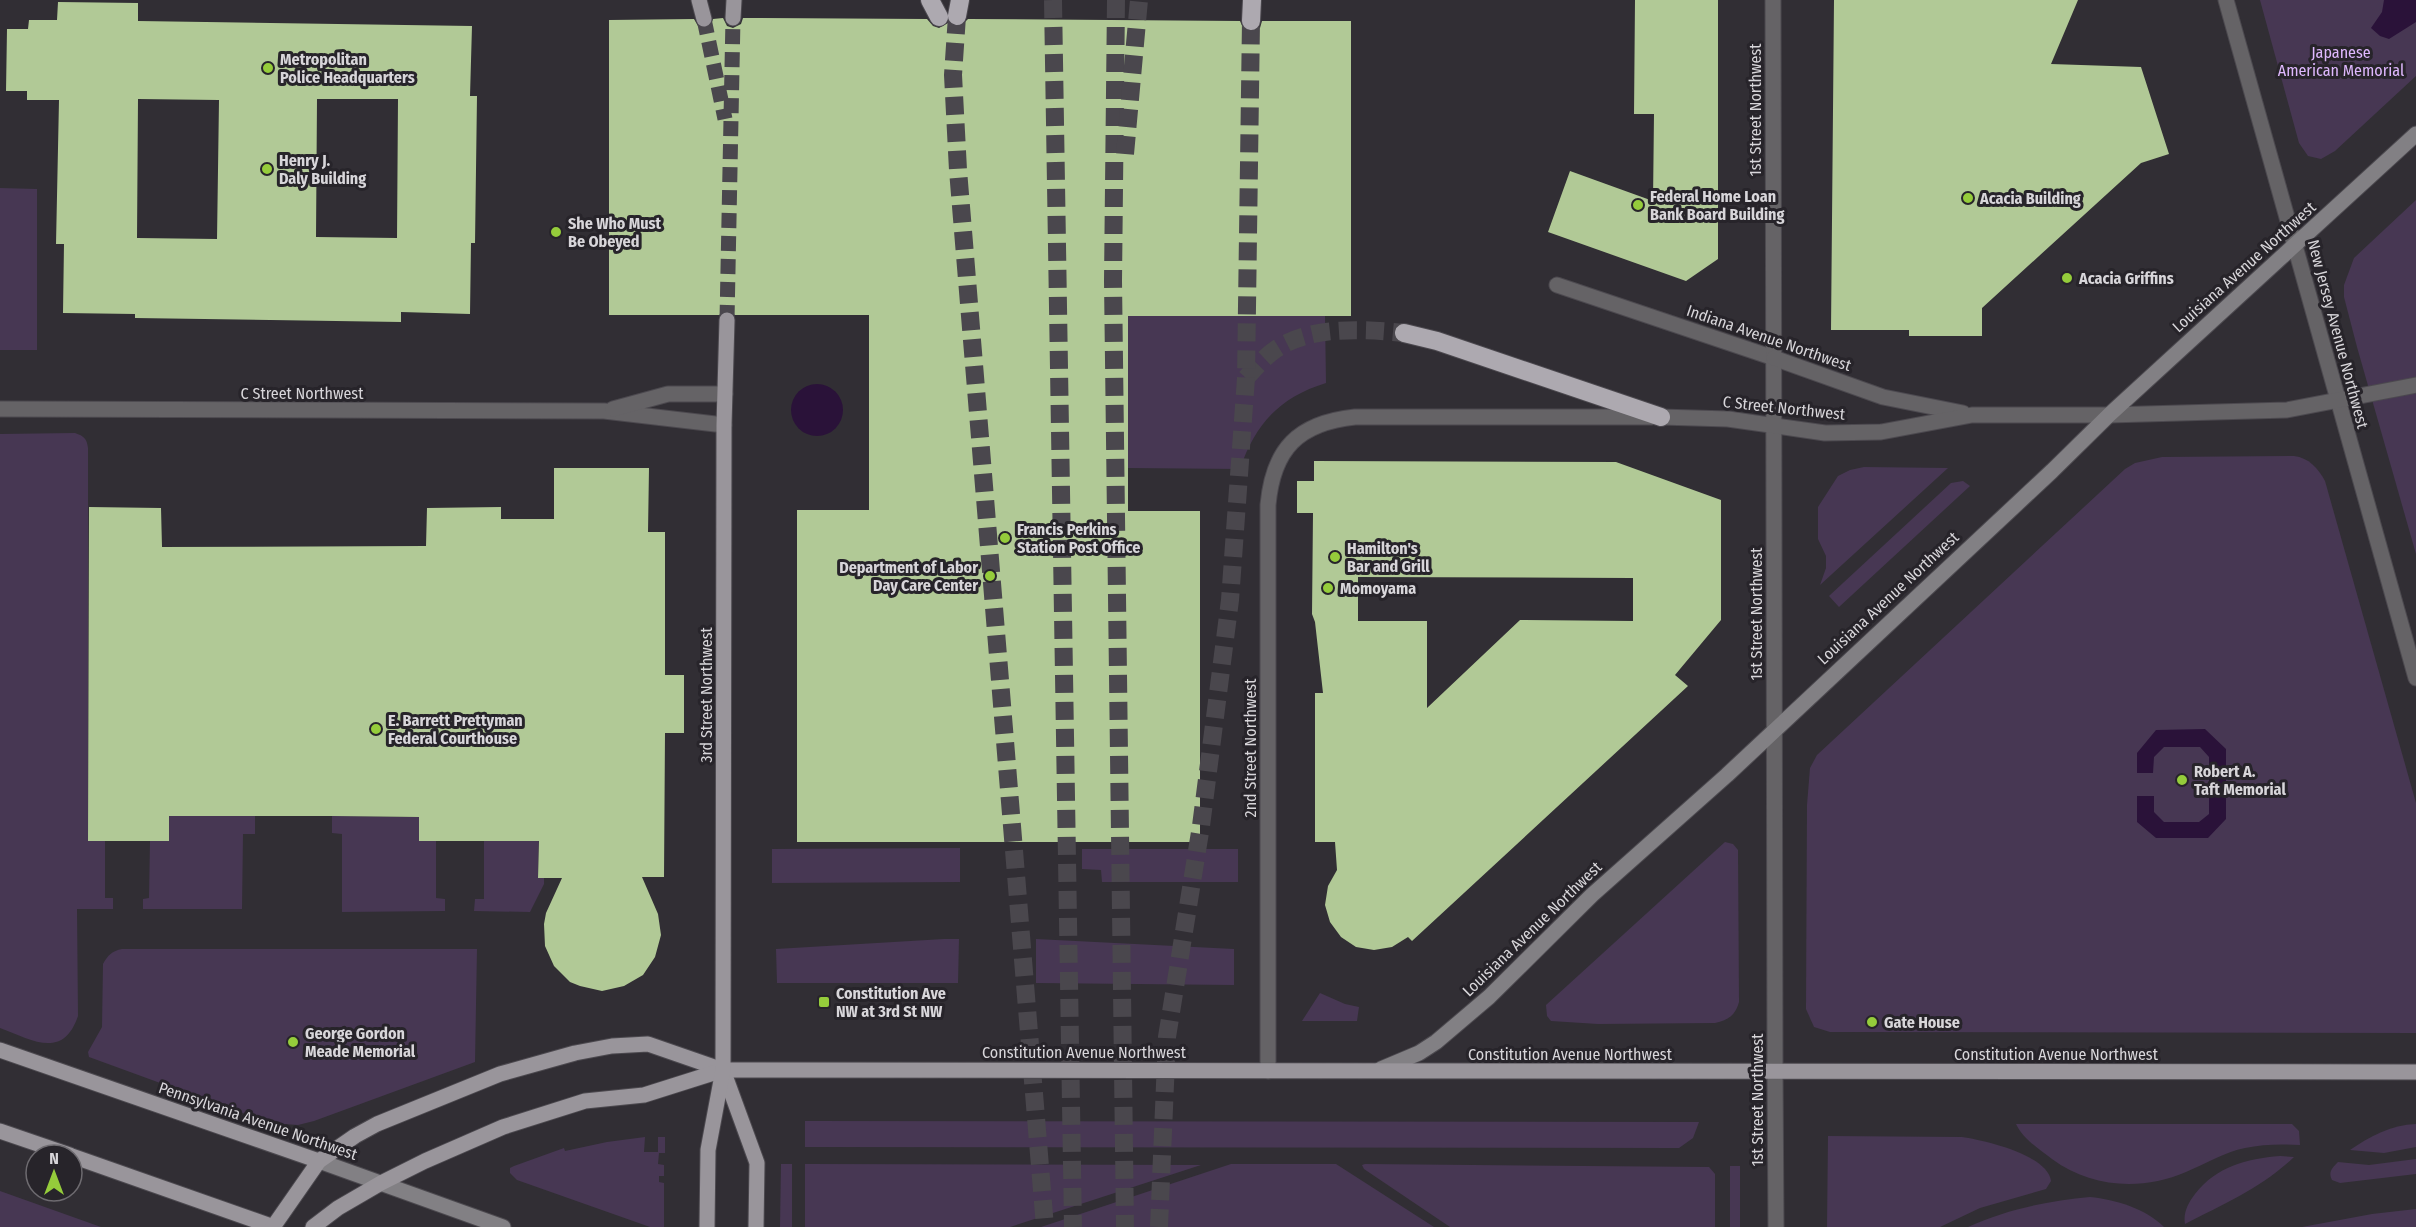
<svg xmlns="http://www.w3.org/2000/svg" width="2416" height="1227" font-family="'Fira Sans Condensed',sans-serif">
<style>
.green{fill:#473753}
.water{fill:#2a1239}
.building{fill:#b1c996;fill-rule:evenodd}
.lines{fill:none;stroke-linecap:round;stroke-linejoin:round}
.primary-tunnel{stroke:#4a474d;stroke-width:15;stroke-dasharray:15 8;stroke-linecap:butt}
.motorway-tunnel{stroke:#4a474d;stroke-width:18;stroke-dasharray:18 9;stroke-linecap:butt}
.minor-casing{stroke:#4c494f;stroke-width:17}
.tertiary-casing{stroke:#4c494f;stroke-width:17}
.secondary-casing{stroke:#4c494f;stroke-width:17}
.primary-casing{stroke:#4c494f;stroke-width:17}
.motorway-casing{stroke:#4c494f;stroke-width:20}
.minor{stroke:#656366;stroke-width:15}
.tertiary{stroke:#656366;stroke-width:15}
.secondary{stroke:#828084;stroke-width:15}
.primary{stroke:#99959b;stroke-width:15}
.motorway{stroke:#ada9b0;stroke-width:18}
.poi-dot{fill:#95cc3b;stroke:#27242a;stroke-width:2}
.labels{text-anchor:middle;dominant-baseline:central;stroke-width:6;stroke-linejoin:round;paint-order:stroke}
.park-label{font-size:16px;fill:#dfb8fe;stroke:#27242a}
.poi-label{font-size:16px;font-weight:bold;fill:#d8d6da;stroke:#27242a;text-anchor:start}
.street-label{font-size:16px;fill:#d8d6da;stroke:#27242a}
</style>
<rect width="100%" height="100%" fill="#312e34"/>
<!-- green -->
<g class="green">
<polygon points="2260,0 2416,0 2416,76 2335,151 2321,159 2308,156 2299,143"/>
<polygon points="0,188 37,189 37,350 0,350"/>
<polygon points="2416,200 2416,554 2357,347 2344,297 2344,285 2354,258"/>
<path d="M 1128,316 L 1325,316 L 1326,383 C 1280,397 1255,424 1240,469 L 1128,468 Z"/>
<path d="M 75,433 C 84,436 87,439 88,448 L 88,840 L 105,841 L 105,898 L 113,898 L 113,909 L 77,909 L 78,1016 C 63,1060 32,1040 0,1028 L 0,434 Z"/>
<path d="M 2294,456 C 2309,458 2318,468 2325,481 L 2416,803 L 2416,1033 L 1830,1032 L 1814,1027 L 1806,1009 L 1807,805 L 1810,768 L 1817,755 L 2125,469 L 2135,463 L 2162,457 Z"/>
<polygon points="1864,467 1948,468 1820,585 1826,568 1826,556 1818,539 1818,507 1838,476 1850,470"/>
<polygon points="1963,481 1970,486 1839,607 1829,596 1951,483"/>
<polygon points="169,816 255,816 255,834 243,834 242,909 143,909 143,899 149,898 150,841 169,840"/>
<polygon points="332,816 419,817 420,841 436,841 436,898 445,899 445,911 342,912 342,834 332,833"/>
<polygon points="501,831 539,832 538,878 544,878 544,884 530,912 474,911 475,899 484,899 484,841 500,841"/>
<path d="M 1725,842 L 1733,844 L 1738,850 L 1739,1002 C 1735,1016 1728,1020 1715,1023 L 1598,1024 L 1551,1021 L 1547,1016 L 1546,1005 Z"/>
<polygon points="960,848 960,882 772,883 772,849"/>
<polygon points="1082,849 1238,849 1238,882 1102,882 1101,870 1082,869"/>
<polygon points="944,939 959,939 958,983 777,983 776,949"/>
<polygon points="1036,939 1234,949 1234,985 1036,983"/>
<path d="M 122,949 L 477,949 L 475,1062 L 314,1121 L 298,1125 L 270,1123 L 89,1057 L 88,1052 L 102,1027 L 103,964 C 108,955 112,951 122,949 Z"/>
<polygon points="1320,993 1345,1004 1359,1007 1357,1021 1302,1021"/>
<polygon points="805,1121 1699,1122 1693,1138 1679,1148 805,1147"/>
<path d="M 2016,1124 L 2292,1124 L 2299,1131 L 2300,1145 C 2282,1144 2263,1144 2245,1148 C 2225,1152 2205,1164 2186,1172 C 2142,1191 2091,1188 2052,1159 C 2039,1149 2023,1139 2016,1124 Z"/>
<path d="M 2416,1124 L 2416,1147 L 2384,1153 L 2350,1150 C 2370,1136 2391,1125 2416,1124 Z"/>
<path d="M 1828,1136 L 1962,1137 C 1984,1140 2048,1155 2051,1181 L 2046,1189 L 1980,1208 L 1940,1227 L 1827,1227 Z"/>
<polygon points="645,1137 644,1152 658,1152 658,1137 665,1137 665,1153 659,1153 658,1164 664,1165 664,1176 659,1176 659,1182 664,1183 664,1227 650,1227 517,1180 510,1173 510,1168 514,1166 564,1148 565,1151 607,1142"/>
<path d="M 2280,1156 L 2294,1157 C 2263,1187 2224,1204 2185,1224 C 2183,1213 2188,1203 2195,1194 C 2217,1166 2246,1159 2280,1156 Z"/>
<path d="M 2416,1159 L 2416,1174 L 2340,1183 L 2332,1180 C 2328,1172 2332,1168 2338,1162 L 2369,1165 Z"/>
<polygon points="781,1164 792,1164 792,1227 780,1227"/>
<polygon points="805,1164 1201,1165 1010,1227 805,1227"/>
<polygon points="1231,1164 1336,1164 1434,1227 1041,1227"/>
<polygon points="1365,1164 1709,1167 1715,1174 1715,1227 1450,1227 1364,1169 1362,1165"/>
<rect x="1730" y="1166" width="10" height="61"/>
<polygon points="0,1191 101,1227 0,1227"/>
<path d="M 2090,1197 C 2116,1200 2145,1208 2164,1227 L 1968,1227 C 2007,1209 2048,1201 2090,1197 Z"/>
<polygon points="2416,1209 2416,1227 2302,1227 2372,1214"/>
</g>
<!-- water -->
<g class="water">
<polygon points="2384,0 2416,0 2416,22 2389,39 2380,36 2371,28 2382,12"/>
<circle cx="817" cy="410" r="26"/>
<polygon points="2205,729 2226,749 2226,819 2208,838 2156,838 2137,822 2137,796 2154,796 2154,812 2164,822 2199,822 2209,814 2209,757 2200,747 2164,747 2154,757 2153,773 2137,773 2137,753 2156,730"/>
</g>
<!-- building -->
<g class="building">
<polygon points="1635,0 1718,0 1718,259 1686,281 1548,232 1570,171 1653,201 1654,114 1634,114"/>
<polygon points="1834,0 2078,0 2051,64 2141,67 2169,154 2141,163 1982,308 1982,336 1909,336 1909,330 1831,330"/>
<path d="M 58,2 L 138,3 L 138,21 L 472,26 L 470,96 L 477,96 L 475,243 L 471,243 L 470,314 L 401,312 L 401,322 L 135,318 L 135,314 L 63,313 L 64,244 L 56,244 L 59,100 L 27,100 L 27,91 L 6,91 L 7,29 L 28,29 L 29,20 L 57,20 ZM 138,99 L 219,100 L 217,239 L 137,238 ZM 317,99 L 398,99 L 397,238 L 316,237 Z"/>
<polygon points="723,18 727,26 733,28 741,24 743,18 927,19 933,26 939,28 948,23 954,27 960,27 968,19 1240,21 1244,30 1251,32 1260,28 1262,21 1351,21 1351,316 1128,316 1128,511 1200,511 1200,842 797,842 797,510 869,510 869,315 735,315 727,310 719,315 609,315 609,20 694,19 698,26 706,28 711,25 713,19"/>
<path d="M 1314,461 L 1616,462 L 1721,500 L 1721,620 L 1675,675 L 1688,686 L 1412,941 L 1408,937 L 1392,947 L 1374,950 L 1356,947 L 1341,937 L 1330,922 L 1325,905 L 1328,886 L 1337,870 L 1335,842 L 1315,842 L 1315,693 L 1323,693 L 1315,622 L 1312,614 L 1313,513 L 1297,513 L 1297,481 L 1314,481 ZM 1358,577 L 1633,578 L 1633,621 L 1520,620 L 1427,708 L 1427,621 L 1358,621 Z"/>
<polygon points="554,468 649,468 648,532 665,532 665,675 684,675 684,733 665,733 664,877 642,877 658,914 661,935 655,957 643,975 624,986 602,991 580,986 570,982 554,966 545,946 544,924 546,913 562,878 538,878 539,841 419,841 419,817 332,816 169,816 169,841 88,841 89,507 161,508 162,547 426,546 427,508 501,507 501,519 554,519"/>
</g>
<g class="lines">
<!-- primary-tunnel -->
<g class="primary-tunnel">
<polyline points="704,19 725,119"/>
<polyline points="727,320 733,18"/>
</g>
<!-- motorway-tunnel -->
<g class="motorway-tunnel">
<polyline points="1053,0 1073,1227"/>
<polyline points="1116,0 1113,281 1125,1227"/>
<polyline points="957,16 953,75 958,170 1045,1227"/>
<polyline points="1125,154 1139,0"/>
<path d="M 1246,378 C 1254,369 1262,360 1272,352 C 1307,325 1363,329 1404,333"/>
<polyline points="1159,1227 1167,1037 1201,826 1230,600 1246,378 1251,21"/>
</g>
<!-- minor casing -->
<g class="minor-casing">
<g id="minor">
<polyline points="2295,246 2416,678"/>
<polyline points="1557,285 1774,358"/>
<polyline points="2109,415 2287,410 2416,385"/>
<path d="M 1268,1071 L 1268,505 C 1273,449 1298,423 1355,417 L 1652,417"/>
<polyline points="1775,1072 1776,1227"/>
</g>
</g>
<!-- tertiary casing -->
<g class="tertiary-casing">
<g id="tertiary">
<polyline points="1773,0 1775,1072"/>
<polyline points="2226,0 2295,246"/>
<polyline points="1774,358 1883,397 1963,413"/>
<polyline points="0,409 604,411 724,425"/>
<polyline points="613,409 668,394 725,394"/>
<polyline points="1661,417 1728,419 1825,433 1881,432 1972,415 2109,415"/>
</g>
</g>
<!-- secondary casing -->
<g class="secondary-casing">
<g id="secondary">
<polyline points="1381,1069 1419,1053 1436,1042 1489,997 1592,895 1727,775 2052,471 2109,415 2416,134"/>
<polyline points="319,1161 503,1227"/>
</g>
</g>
<!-- primary casing -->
<g class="primary-casing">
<g id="primary">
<polyline points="699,0 704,19"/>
<polyline points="733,18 734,0"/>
<polyline points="0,1050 319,1161"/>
<polyline points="723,1070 757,1163 756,1227"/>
<polyline points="0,1131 70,1155"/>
<polyline points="72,1156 274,1227"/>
<polyline points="273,1227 319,1161 355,1136 377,1124 500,1074 575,1053 612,1046 648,1044 723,1070"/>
<polyline points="313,1227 338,1208 381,1183 425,1161 503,1127 585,1101 644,1095 723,1070 2416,1072"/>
<polyline points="707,1227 708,1150 723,1070 724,425 727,320"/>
</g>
</g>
<!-- motorway casing -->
<g class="motorway-casing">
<g id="motorway">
<polyline points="930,0 939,17"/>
<polyline points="957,16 960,0"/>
<polyline points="1251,21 1252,0"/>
<polyline points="1404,333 1437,341 1661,417"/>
</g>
</g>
<!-- minor -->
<use href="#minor" class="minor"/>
<!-- tertiary -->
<use href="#tertiary" class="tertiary"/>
<!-- secondary -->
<use href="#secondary" class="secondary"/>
<!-- primary -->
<use href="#primary" class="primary"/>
<!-- motorway -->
<use href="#motorway" class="motorway"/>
</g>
<!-- markers -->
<g class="poi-dot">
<circle cx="268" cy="68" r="6"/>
<circle cx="267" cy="169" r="6"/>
<circle cx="1968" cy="198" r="6"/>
<circle cx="1638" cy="205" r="6"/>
<circle cx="556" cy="232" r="6"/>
<circle cx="2067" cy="278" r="6"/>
<circle cx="1005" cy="538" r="6"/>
<circle cx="1335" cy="557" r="6"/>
<circle cx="990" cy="576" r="6"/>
<circle cx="1328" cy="588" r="6"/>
<circle cx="376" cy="729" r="6"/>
<circle cx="2182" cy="780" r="6"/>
<rect x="818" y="996" width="12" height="12" rx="3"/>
<circle cx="1872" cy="1022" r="6"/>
<circle cx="293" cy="1042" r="6"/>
</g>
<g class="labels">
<!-- park labels -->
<g class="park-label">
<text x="2341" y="52">Japanese<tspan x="2341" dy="18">American Memorial</tspan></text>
</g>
<!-- poi labels -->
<g class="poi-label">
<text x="280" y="59">Metropolitan<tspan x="280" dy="18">Police Headquarters</tspan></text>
<text x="279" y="160">Henry J.<tspan x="279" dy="18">Daly Building</tspan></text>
<text x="1650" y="196">Federal Home Loan<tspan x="1650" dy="18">Bank Board Building</tspan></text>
<text x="1980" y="198">Acacia Building</text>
<text x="568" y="223">She Who Must<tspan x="568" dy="18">Be Obeyed</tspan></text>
<text x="2079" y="278">Acacia Griffins</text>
<text x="1017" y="529">Francis Perkins<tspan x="1017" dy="18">Station Post Office</tspan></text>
<text x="1347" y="548">Hamilton's<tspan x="1347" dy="18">Bar and Grill</tspan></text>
<text x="978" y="567" text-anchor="end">Department of Labor<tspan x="978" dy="18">Day Care Center</tspan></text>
<text x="1340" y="588">Momoyama</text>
<text x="388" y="720">E. Barrett Prettyman<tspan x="388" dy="18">Federal Courthouse</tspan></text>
<text x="2194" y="771">Robert A.<tspan x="2194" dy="18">Taft Memorial</tspan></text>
<text x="836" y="993">Constitution Ave<tspan x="836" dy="18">NW at 3rd St NW</tspan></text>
<text x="1884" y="1022">Gate House</text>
<text x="305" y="1033">George Gordon<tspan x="305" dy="18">Meade Memorial</tspan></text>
</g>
<!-- street labels -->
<g class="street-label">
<text transform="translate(1755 110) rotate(-90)">1st Street Northwest</text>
<text transform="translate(2244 267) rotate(-42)">Louisiana Avenue Northwest</text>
<text transform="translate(2338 334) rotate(75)">New Jersey Avenue Northwest</text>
<text transform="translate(1769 338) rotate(19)">Indiana Avenue Northwest</text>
<text x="302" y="393">C Street Northwest</text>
<text transform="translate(1784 408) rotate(6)">C Street Northwest</text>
<text transform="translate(1888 598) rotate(-43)">Louisiana Avenue Northwest</text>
<text transform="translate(1756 614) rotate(-90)">1st Street Northwest</text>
<text transform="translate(706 695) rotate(-90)">3rd Street Northwest</text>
<text transform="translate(1250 748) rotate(-90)">2nd Street Northwest</text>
<text transform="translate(1532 929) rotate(-44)">Louisiana Avenue Northwest</text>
<text x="1084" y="1052">Constitution Avenue Northwest</text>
<text x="1570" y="1054">Constitution Avenue Northwest</text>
<text x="2056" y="1054">Constitution Avenue Northwest</text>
<text transform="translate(1757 1100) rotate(-90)">1st Street Northwest</text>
<text transform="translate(258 1121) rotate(19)">Pennsylvania Avenue Northwest</text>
</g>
</g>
<!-- north arrow -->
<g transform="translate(54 1173)"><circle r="28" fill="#27242a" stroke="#6e6b70" stroke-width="1.5"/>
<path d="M0-4.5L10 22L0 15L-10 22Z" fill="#95cc3b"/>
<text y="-9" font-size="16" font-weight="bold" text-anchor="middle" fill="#d8d6da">N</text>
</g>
</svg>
